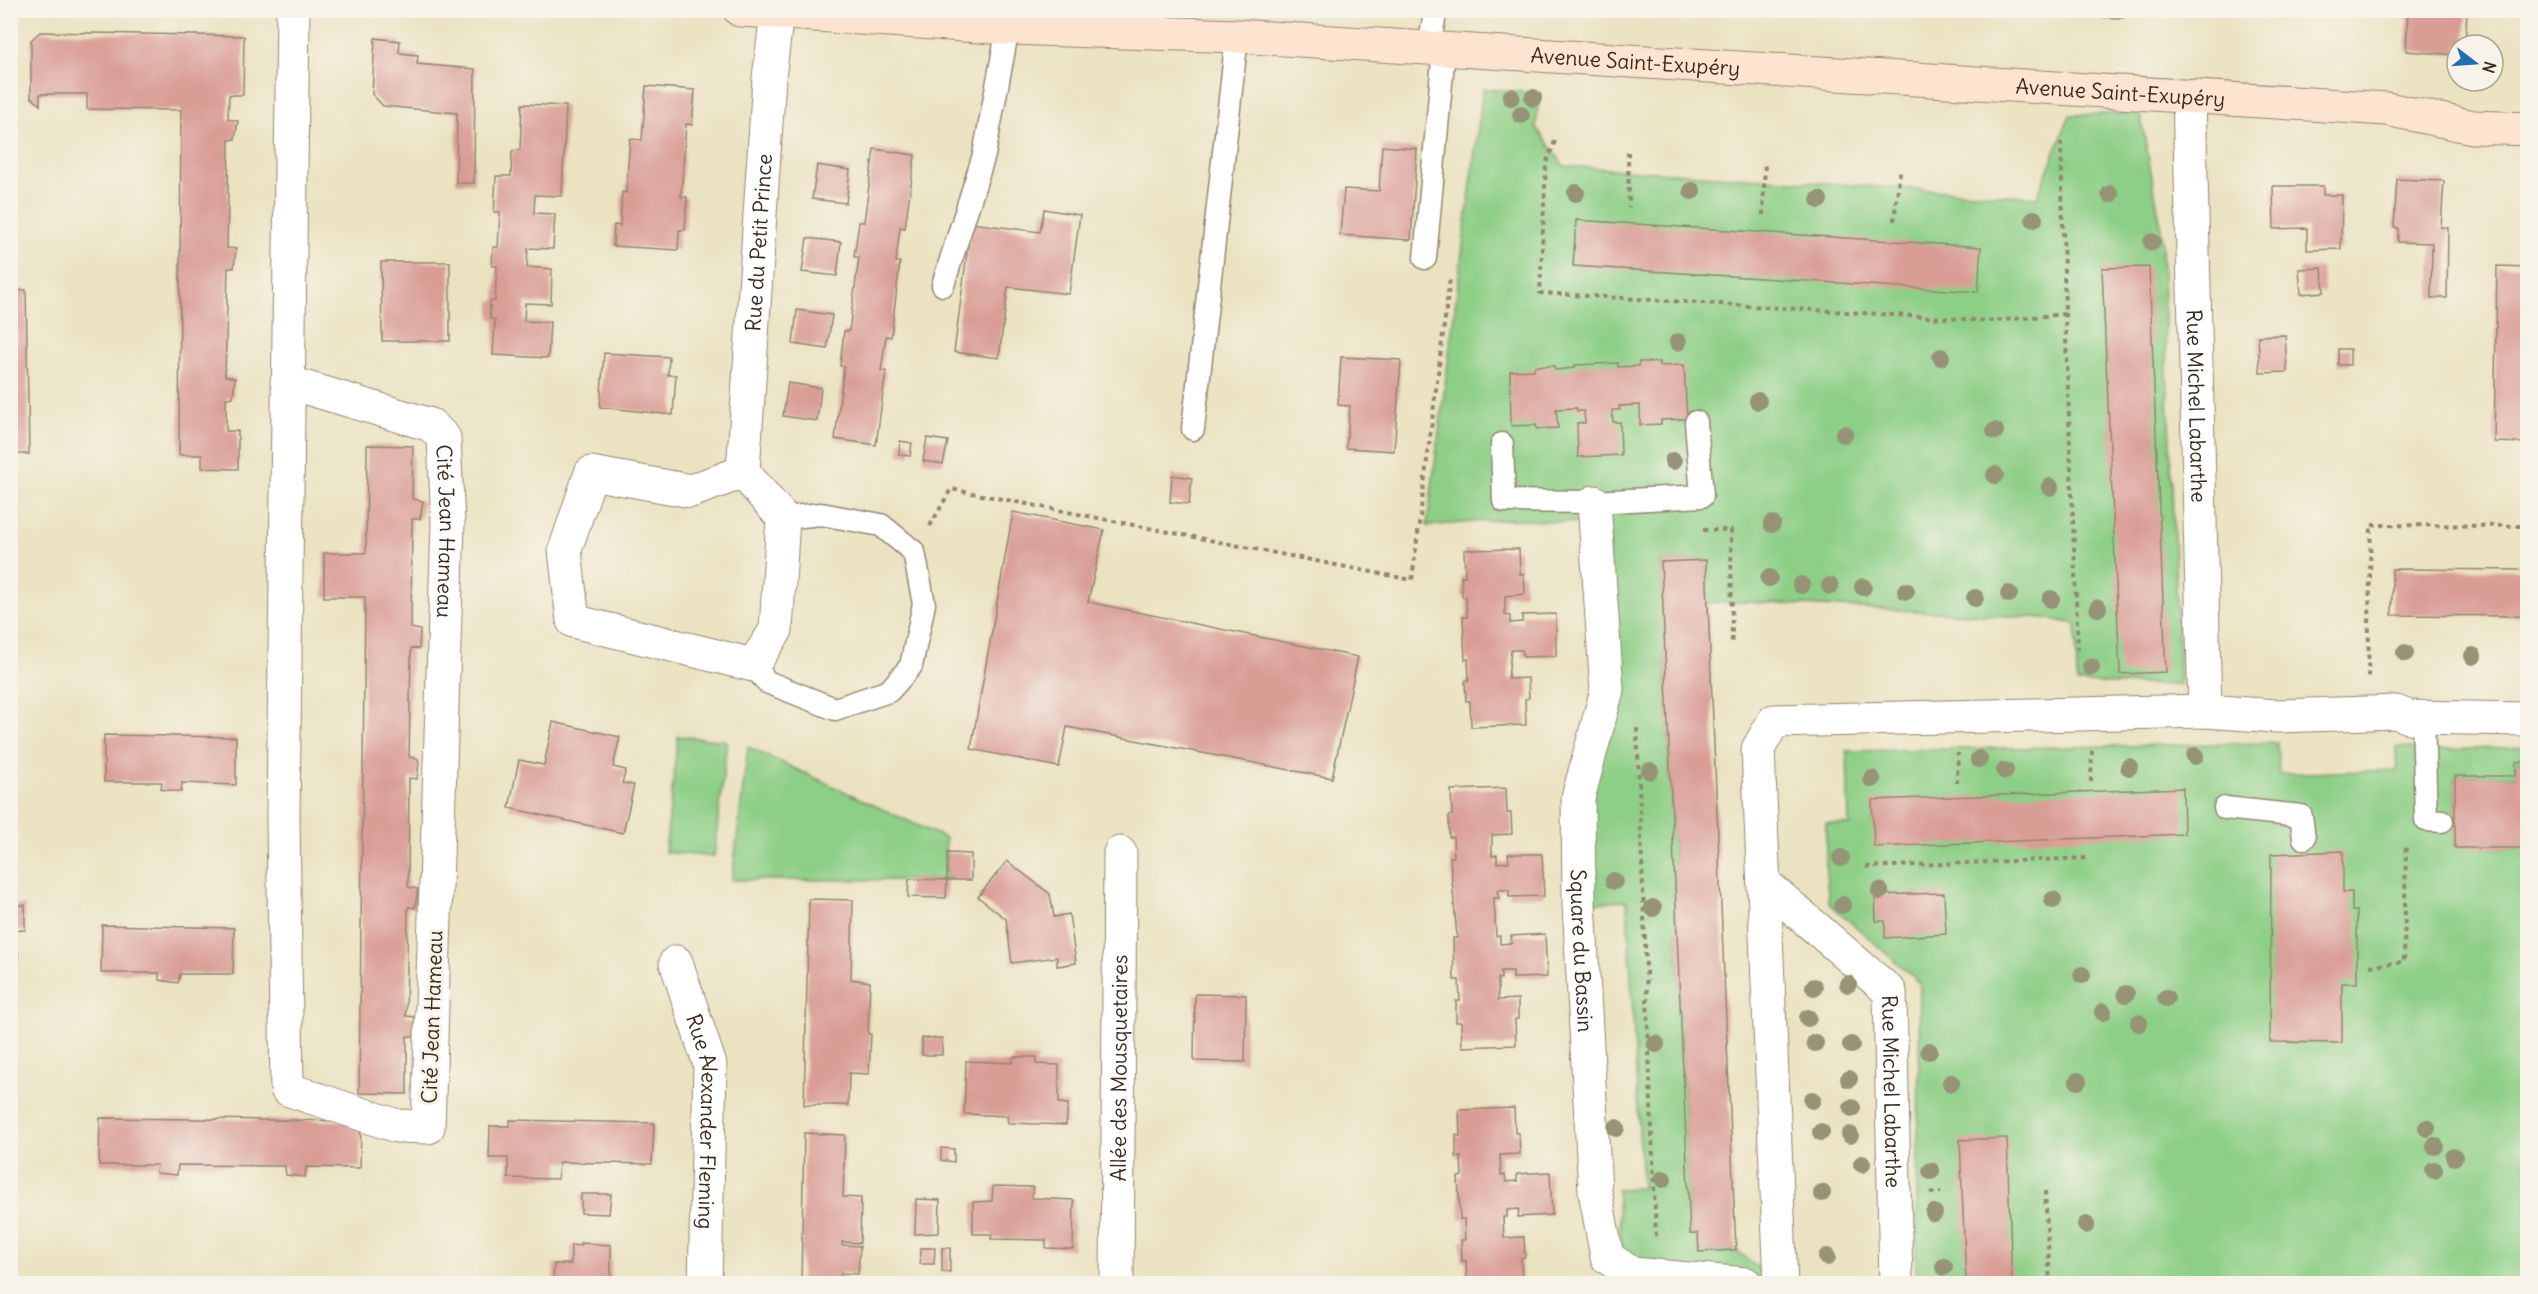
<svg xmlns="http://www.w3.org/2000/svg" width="2538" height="1294" font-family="Delius,sans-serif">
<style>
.green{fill:#8ecf87;stroke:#647c52;stroke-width:1.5}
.building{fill:#d99d96}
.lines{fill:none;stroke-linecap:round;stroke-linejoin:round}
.lane-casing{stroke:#938670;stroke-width:25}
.street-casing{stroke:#938670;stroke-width:35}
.secondary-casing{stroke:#938670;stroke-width:35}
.path{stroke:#938670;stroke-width:4;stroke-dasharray:4.5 4.5;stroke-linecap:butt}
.lane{stroke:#fff;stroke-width:22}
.street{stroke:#fff;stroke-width:33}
.secondary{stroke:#fde4d1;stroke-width:33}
.tree{fill:#969376}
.labels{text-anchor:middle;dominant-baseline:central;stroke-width:6;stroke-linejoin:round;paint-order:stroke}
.street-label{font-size:21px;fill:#3b2a1e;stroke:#f7f3e8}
</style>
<rect width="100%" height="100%" fill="#f7f3e8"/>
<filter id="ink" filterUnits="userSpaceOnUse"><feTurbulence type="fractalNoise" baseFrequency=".0167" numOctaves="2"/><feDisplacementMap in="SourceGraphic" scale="12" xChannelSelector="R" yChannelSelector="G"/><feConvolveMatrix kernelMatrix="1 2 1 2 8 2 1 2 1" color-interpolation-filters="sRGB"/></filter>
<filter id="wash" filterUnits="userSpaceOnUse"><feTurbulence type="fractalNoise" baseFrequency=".008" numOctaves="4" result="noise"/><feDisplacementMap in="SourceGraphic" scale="24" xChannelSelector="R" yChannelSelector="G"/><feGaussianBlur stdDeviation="1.35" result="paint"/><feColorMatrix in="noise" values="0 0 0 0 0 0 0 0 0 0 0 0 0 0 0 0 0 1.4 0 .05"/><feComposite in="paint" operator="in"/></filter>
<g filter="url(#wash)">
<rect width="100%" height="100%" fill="#ebe2c1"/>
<!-- green -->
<g class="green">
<polygon points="1483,89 1539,93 1536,127 1564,166 2037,197 2070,115 2140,113 2161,226 2180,685 2077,683 2076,624 2045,618 1746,602 1708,603 1706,560 1661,562 1690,1234 1698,1234 1699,1252 1736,1250 1777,1283 1624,1283 1617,1189 1642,1188 1627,901 1592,903 1592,796 1611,525 1510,519 1427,526"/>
<polygon points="678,736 727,741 714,857 665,852"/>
<polygon points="2277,743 2279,774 2397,770 2396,747 2438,750 2527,747 2527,762 2516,762 2516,776 2455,776 2455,847 2527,848 2527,1283 1916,1283 1920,983 1829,903 1826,873 1826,823 1849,825 1847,751"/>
<polygon points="748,747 945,838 947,880 732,880"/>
</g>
<g id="blocks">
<!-- building -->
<g class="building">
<polygon points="2066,10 2123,10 2123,18 2066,16"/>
<polygon points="2408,10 2467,10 2465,45 2457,45 2457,55 2406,51"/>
<polygon points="40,32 244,36 243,95 229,95 228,119 238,121 235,139 229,140 227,248 236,249 234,268 228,268 225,376 235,378 233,397 226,398 226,431 238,431 238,469 202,468 202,455 179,455 181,110 87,109 87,94 40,94 40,105 31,97 31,40"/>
<polygon points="375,38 400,41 399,53 418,55 417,64 475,69 474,183 456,183 457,113 383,106 372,94"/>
<polygon points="646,86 695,90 692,125 686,124 681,197 687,197 685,230 679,230 678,250 613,246 614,225 620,226 622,192 626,193 630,139 642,140"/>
<polygon points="522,104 566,106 562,196 535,195 534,213 555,214 553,249 528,248 527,267 552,269 551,304 525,303 524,321 550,322 548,358 493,355 495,320 490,319 490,301 495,301 497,266 492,266 493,247 498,247 500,212 494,212 496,176 511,176 512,151 520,150"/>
<polygon points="1382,146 1417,149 1411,240 1340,235 1344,189 1379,191"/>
<polygon points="874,149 915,155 905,228 900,227 896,262 900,262 891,337 886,336 881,371 886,371 876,445 835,439 844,366 840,366 844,331 849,331 859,257 854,257 859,222 864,222"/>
<polygon points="817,165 850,170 846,203 812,199"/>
<polygon points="2397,179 2444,181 2441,227 2448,228 2447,298 2431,298 2432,243 2398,242 2398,228 2394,227"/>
<polygon points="2273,186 2323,186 2323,195 2342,195 2341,249 2307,250 2307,228 2274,229"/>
<polygon points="1044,209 1080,215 1069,294 1008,287 999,358 954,352 971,223 1040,232"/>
<polygon points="1576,220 1981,247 1978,292 1573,266"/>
<polygon points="807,238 841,242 837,276 802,272"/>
<polygon points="381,262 450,262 450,341 382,341"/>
<polygon points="2497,266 2528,267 2525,443 2494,442"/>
<polygon points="2149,267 2166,672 2120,674 2102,268"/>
<polygon points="2322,268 2324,292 2301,294 2299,269"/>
<polygon points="10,290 26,290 29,454 10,454"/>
<polygon points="797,310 832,315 827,349 793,344"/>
<polygon points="2285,335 2287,372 2260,373 2258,336"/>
<rect x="2338" y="349" width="12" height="16"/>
<polygon points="604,353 669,357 668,375 676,375 673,415 600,407"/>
<polygon points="1341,357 1401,360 1394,451 1346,448 1350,406 1338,405"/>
<polygon points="1639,362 1659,362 1659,366 1684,365 1687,419 1661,420 1661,424 1640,425 1640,405 1619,406 1620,410 1612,410 1613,422 1620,422 1621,455 1578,457 1577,423 1585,423 1584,411 1577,411 1577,408 1556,409 1558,428 1537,429 1536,425 1511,426 1510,371 1534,370 1535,366 1554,366 1555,370 1575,368 1575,365 1618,363 1618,367 1638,366"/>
<polygon points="788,383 821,388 817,421 783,416"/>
<polygon points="927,438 948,441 943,464 923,461"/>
<polygon points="900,441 912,443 910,456 899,454"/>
<polygon points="367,445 413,446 412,499 423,501 420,519 412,519 411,628 420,630 419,649 411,648 409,757 418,759 419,762 417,779 409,778 408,887 418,889 415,908 408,907 406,1016 416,1017 414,1037 407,1036 407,1094 359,1093 365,597 324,597 324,553 366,553"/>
<polygon points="1172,475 1192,478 1189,504 1170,502"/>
<polygon points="1013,512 1104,530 1088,602 1358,657 1332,778 1067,727 1059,767 971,749"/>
<polygon points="1519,549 1520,574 1524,574 1525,594 1505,596 1505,615 1510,616 1510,623 1522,622 1522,615 1556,614 1556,656 1523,657 1522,650 1511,650 1508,679 1528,678 1529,698 1525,699 1526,725 1471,727 1470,701 1466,701 1465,681 1469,680 1468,659 1465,660 1463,617 1467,617 1466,597 1462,597 1461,576 1465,576 1464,550"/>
<polygon points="1706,560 1736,1250 1699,1252 1698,1234 1690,1234 1661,562"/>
<polygon points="2392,569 2528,570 2528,616 2392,615"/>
<polygon points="553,722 620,737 613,767 626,770 622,783 634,785 623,833 509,808 519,760 544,765"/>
<polygon points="104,735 236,737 236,785 182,783 181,792 161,789 162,782 104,782"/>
<polygon points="2516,762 2528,762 2528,848 2455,848 2455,776 2516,776"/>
<polygon points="1506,788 1507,813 1511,813 1512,834 1492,835 1492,856 1497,855 1497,863 1509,862 1508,854 1542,854 1544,896 1509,897 1509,890 1497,890 1499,898 1494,898 1496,936 1500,936 1500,944 1512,943 1511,936 1545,934 1547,977 1513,978 1513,971 1501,971 1501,979 1498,978 1498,1000 1518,999 1518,1019 1515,1019 1516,1045 1462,1047 1461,1022 1456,1022 1456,1001 1460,1001 1459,980 1454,980 1453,938 1457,938 1450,857 1454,857 1453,837 1449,837 1449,816 1452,815 1451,790"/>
<polygon points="2183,788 2184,834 1874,847 1872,800"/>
<polygon points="2343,851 2343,892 2352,892 2352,911 2357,911 2357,983 2342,983 2342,1043 2270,1042 2271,854"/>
<polygon points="947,853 971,854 971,880 947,880"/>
<polygon points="1007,861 1050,894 1054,917 1069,914 1076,963 1057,966 1057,957 1012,963 1006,919 978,897"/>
<polygon points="909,879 947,880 946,898 908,897"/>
<polygon points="1944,893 1946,934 1885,938 1885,921 1876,921 1875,895"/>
<polygon points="809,899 853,900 851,979 870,982 868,1034 871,1034 869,1074 849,1073 848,1105 804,1105"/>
<polygon points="10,905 25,905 25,930 10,931"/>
<polygon points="102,925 234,928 233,974 180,974 178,983 159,980 159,973 101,973"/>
<polygon points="10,951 18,951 18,964 10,963"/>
<polygon points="1195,994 1246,995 1245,1062 1194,1061"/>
<rect x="922" y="1038" width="20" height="17"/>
<polygon points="1013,1057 1037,1057 1036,1064 1059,1065 1059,1103 1068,1104 1066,1125 1008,1123 1007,1116 964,1114 966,1061 1012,1063"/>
<polygon points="1514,1108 1515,1133 1519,1133 1520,1154 1500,1155 1501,1175 1505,1175 1506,1182 1517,1181 1517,1174 1550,1172 1552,1215 1518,1217 1519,1209 1507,1210 1507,1217 1503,1217 1504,1238 1524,1237 1525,1257 1521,1258 1522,1284 1467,1284 1466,1261 1462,1261 1461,1240 1465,1240 1464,1219 1460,1219 1458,1177 1462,1176 1461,1157 1456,1157 1456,1135 1460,1136 1459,1110"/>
<polygon points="100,1118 361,1121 360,1168 306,1167 305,1177 286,1175 285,1166 178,1165 177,1175 156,1173 157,1165 99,1165"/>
<polygon points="510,1120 654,1123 652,1164 559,1162 558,1179 508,1178 508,1158 489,1158 490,1126 510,1126"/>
<polygon points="804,1133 845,1135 843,1197 861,1198 860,1243 842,1242 842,1245 860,1246 858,1274 841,1273 841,1284 801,1284"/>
<polygon points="2007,1138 2012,1284 1966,1284 1960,1140"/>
<polygon points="941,1148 954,1149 954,1162 941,1160"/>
<polygon points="993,1186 1033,1187 1032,1198 1074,1200 1073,1249 1046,1248 1046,1240 991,1239 992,1234 973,1234 973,1202 992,1201"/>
<polygon points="581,1194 611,1194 609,1214 581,1213"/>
<polygon points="916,1199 940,1200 939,1233 915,1234"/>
<polygon points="580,1243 611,1245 611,1284 553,1284 554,1264 571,1264 571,1245 581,1246"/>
<polygon points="921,1248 935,1248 934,1264 920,1264"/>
<rect x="942" y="1248" width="8" height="24"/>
</g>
</g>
</g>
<g filter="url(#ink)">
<use href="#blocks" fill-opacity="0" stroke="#938670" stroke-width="1.5"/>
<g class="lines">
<!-- lane casing -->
<g class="lane-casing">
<g id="lane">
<polyline points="1428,49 1436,10"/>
<polyline points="1425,258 1444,50"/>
<polyline points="943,285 984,155 1008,28"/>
<polyline points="1193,429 1237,36"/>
<polyline points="1502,444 1504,501 1594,502 1702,496 1696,422"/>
<polyline points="753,665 767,682 835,709 889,691 911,666 924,604 914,552 881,525 821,514 783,518"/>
<polyline points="2423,717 2426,820 2442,821"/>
<polyline points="2225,808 2301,816 2304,838"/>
</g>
</g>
<!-- street casing -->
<g class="street-casing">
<g id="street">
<path id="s1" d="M 2189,98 L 2205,711 L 2276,716 L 2396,712 L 2409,717 L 2528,719"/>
<path id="s2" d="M 287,382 L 431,425 L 444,438 L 448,524 L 428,1127 L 397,1126 L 287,1089 L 283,817 L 293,10"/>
<path id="s3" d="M 743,472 L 691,491 L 591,473 L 565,550 L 573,621 L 753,665 L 776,630 L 783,518 L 743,472 L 769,78 L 777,13"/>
<path id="s4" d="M 1594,502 L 1607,690 L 1578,798 L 1579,904 L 1595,1191 L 1607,1257 L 1632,1274 L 1746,1284"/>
<path id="s5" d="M 1764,883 L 1890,992 L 1896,1284"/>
<path id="s6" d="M 676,962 L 710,1065 L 705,1284"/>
<path id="s7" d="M 1117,1284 L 1120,853"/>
<polyline points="1781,1284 1758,749 1774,721 2205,711"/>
</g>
</g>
<!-- secondary casing -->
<g class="secondary-casing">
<g id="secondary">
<path id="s8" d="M 740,10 L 1008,28 L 1237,36 L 2387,109 L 2473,127 L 2528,129"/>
</g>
</g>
<!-- path -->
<g class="path">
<polyline points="1555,141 1546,164 1540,293 1992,321 2065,314"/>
<polyline points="2061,142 2065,314 2078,650"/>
<polyline points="1628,152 1629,207"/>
<polyline points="1763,215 1765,162"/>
<polyline points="1894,221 1900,171"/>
<polyline points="930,526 951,489 1412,580 1450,278"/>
<polyline points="1703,530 1731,530 1732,644"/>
<polyline points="2368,677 2371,525 2528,526"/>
<polyline points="1637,728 1656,1239"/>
<polyline points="2091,782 2092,750"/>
<polyline points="1957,783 1958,753"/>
<polyline points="1866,867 2087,858"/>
<polyline points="2370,966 2404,962 2406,844"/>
<polyline points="2045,1191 2050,1284"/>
<polyline points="1930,1193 1941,1192"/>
</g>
<!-- lane -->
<use href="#lane" class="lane"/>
<!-- street -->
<use href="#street" class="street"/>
<!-- secondary -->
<use href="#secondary" class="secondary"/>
</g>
<!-- trees -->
<g class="tree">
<circle cx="1511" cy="97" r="9"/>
<circle cx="1533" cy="98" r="9"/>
<circle cx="1521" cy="115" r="9"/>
<circle cx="1692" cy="191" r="9"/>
<circle cx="1576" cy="193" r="9"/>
<circle cx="2110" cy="194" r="9"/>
<circle cx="1819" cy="200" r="9"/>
<circle cx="2034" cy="219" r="9"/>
<circle cx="2152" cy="242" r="9"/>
<circle cx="1678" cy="342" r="9"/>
<circle cx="1941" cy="357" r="9"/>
<circle cx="1758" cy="401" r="9"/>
<circle cx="1995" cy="431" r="9"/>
<circle cx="1844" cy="434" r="9"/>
<circle cx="1673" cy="461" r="9"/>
<circle cx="1995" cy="475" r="9"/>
<circle cx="2050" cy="487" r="9"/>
<circle cx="1772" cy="524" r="9"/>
<circle cx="1769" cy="578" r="9"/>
<circle cx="1801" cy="585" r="9"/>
<circle cx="1830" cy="586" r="9"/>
<circle cx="1863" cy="587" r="9"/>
<circle cx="1906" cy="591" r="9"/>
<circle cx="2009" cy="594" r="9"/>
<circle cx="1975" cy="598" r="9"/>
<circle cx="2051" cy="599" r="9"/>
<circle cx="2098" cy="608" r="9"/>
<circle cx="2405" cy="653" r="9"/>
<circle cx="2473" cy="656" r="9"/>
<circle cx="2091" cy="667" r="9"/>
<circle cx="2195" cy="756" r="9"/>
<circle cx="1979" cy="759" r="9"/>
<circle cx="2129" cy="767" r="9"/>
<circle cx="1650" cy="771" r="9"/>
<circle cx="2005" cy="771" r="9"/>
<circle cx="1872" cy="779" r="9"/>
<circle cx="1841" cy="858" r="9"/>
<circle cx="1614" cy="881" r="9"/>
<circle cx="1880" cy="891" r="9"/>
<circle cx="2053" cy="900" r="9"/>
<circle cx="1842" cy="905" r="9"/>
<circle cx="1653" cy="908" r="9"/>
<circle cx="2082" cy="975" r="9"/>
<circle cx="1848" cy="984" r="9"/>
<circle cx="1814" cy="987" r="9"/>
<circle cx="2126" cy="994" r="9"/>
<circle cx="2166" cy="998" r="9"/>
<circle cx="2103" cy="1012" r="9"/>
<circle cx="1808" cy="1018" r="9"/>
<circle cx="2139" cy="1023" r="9"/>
<circle cx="1815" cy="1043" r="9"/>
<circle cx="1656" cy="1044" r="9"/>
<circle cx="1851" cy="1045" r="9"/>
<circle cx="1929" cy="1051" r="9"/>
<circle cx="1849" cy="1079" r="9"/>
<circle cx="2078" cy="1081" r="9"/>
<circle cx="1951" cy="1083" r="9"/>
<circle cx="1812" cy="1100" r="9"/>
<circle cx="1852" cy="1108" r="9"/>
<circle cx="1616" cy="1128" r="9"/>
<circle cx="2427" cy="1128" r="9"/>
<circle cx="1821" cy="1132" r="9"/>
<circle cx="1850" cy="1135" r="9"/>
<circle cx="2435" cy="1146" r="9"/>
<circle cx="2454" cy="1157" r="9"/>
<circle cx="1862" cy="1164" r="9"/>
<circle cx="2434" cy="1170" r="9"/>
<circle cx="1931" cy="1171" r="9"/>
<circle cx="1663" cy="1179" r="9"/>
<circle cx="1822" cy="1193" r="9"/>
<circle cx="1934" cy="1213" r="9"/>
<circle cx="2086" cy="1225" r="9"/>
<circle cx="1827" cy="1257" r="9"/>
<circle cx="1944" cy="1267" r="9"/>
</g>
</g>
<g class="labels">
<!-- street labels -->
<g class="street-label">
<text stroke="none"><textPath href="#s8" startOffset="897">Avenue Saint-Exupéry</textPath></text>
<text stroke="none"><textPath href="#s8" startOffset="1383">Avenue Saint-Exupéry</textPath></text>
<text stroke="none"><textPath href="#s3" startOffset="940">Rue du Petit Prince</textPath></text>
<text stroke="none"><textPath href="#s1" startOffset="308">Rue Michel Labarthe</textPath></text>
<text stroke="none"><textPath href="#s2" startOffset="262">Cité Jean Hameau</textPath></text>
<text stroke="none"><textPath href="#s4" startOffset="453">Square du Bassin</textPath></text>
<text transform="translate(432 1017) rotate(-88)">Cité Jean Hameau</text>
<text stroke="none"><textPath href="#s7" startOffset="216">Allée des Mousquetaires</textPath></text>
<text stroke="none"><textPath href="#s5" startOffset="266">Rue Michel Labarthe</textPath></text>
<text stroke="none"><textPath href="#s6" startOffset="164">Rue Alexander Fleming</textPath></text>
</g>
</g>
<!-- margin -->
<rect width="2538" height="1294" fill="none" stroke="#f7f3e8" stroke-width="36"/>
<!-- north arrow -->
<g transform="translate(2475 63) rotate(107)"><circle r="28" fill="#f7f3e8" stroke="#aca397" stroke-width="1.5"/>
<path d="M0-4.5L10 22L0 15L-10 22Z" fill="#1f6fb2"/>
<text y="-9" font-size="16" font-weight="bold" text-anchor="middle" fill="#3b2a1e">N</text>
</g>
</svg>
